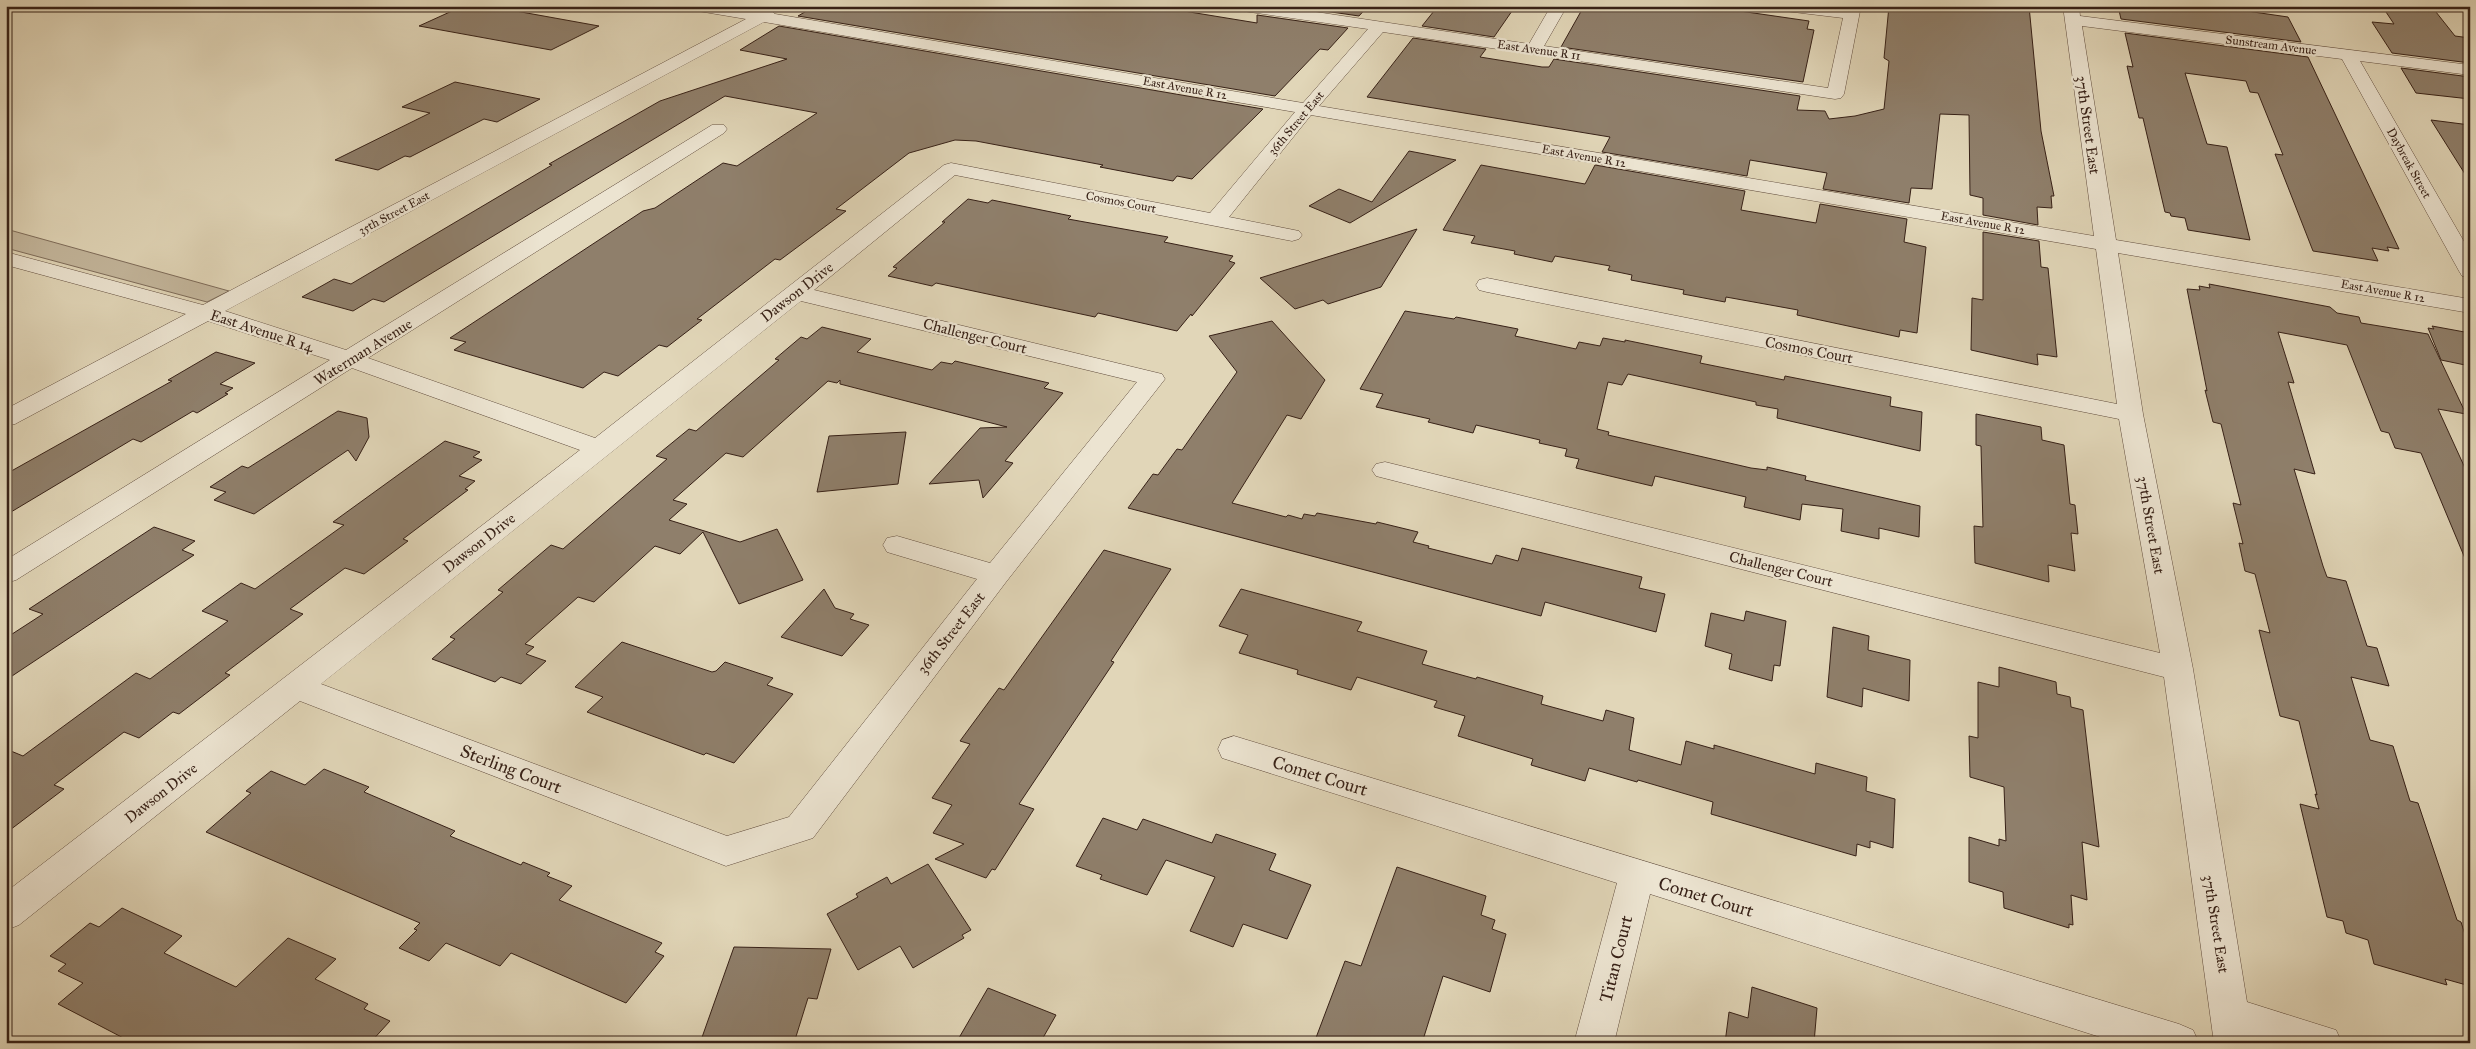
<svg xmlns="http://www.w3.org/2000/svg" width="2476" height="1049" font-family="'IM FELL Great Primer',serif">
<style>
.green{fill:#c4b79d;stroke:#7e6c5a}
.building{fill:#8f7f6b;stroke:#372117}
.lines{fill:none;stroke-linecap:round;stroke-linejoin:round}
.minor-casing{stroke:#624e3f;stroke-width:1}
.minor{fill:#ece4d1;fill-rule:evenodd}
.labels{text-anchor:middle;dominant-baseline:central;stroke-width:4.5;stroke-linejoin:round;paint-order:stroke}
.far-street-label{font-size:12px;fill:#372117;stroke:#ece4d1}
.street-label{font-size:15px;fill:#372117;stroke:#ece4d1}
.near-street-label{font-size:18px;fill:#372117;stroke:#ece4d1}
</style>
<rect width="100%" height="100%" fill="#e1d6b8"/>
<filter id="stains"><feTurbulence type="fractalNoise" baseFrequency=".004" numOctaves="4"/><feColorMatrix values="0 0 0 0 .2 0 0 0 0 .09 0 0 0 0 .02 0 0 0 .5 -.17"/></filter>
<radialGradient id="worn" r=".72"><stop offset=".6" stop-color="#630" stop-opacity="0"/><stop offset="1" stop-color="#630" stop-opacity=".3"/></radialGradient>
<!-- green -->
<polygon class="green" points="6,229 229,291 207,302 6,248"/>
<!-- building -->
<g class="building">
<polygon points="463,6 488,6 599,26 551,50 419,26"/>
<polygon points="815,6 1153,6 1257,23 1257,15 1348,28 1328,50 1320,49 1275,96 798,16"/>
<polygon points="1290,6 1368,6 1359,16"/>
<polygon points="1438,6 1478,6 1512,11 1494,37 1422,26"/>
<polygon points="1584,6 1705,6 1809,21 1807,29 1814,30 1803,82 1561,47"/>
<polygon points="1889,6 2029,6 2041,131 2054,196 2051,196 2052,208 2037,207 2038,225 1983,215 1983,198 1970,195 1969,115 1940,114 1932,189 1911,188 1909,203 1823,189 1827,173 1750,160 1747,176 1602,152 1610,137 1367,97 1413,38 1486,49 1480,57 1542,67 1549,67 1554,59 1800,96 1797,110 1825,111 1829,119 1855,116 1884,109 1889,61 1884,58"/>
<polygon points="2118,6 2212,6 2288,17 2301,42 2121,19"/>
<polygon points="2382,6 2432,7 2455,36 2470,38 2470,63 2392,53 2372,22 2394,24"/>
<polygon points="779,26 1263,109 1192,179 1177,176 1173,181 1100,167 1103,165 976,141 955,140 909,153 836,209 846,211 780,260 775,259 697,319 702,320 667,347 659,345 618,376 604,372 583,388 454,350 466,342 450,338 643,211 655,208 723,163 737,166 817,113 725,96 384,302 373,299 353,311 302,297 334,279 351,284 552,165 549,164 660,101 787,59 740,50"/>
<polygon points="2125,33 2308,57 2399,249 2387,247 2389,251 2372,248 2378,261 2313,251 2275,154 2283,155 2258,93 2250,92 2246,81 2185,73 2207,144 2227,147 2250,240 2188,230 2185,218 2171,216 2170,213 2165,212 2143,118 2139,118 2127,66 2133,67"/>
<polygon points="2401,68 2470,77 2470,99 2416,93"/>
<polygon points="455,82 540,99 497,122 484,119 410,157 405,156 378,170 335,160 430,113 402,107"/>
<polygon points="2431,120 2470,125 2470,182"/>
<polygon points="1409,151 1456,160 1350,223 1309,206 1339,189 1372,202"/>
<polygon points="1481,165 1585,184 1595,165 1745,191 1741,210 1816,223 1820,204 1907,219 1904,242 1926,247 1917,333 1900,330 1899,337 1797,315 1798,310 1726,297 1725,302 1683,294 1684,290 1631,280 1632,275 1608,270 1610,266 1555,256 1552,262 1514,254 1515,251 1471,243 1475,236 1443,230"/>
<polygon points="968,199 988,203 992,200 1071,216 1068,219 1168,237 1164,242 1233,256 1229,261 1235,263 1192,316 1191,314 1177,331 1098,313 1095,317 936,283 932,286 888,276 897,268 893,267 945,222 942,222"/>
<polygon points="1417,229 1381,287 1328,304 1323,300 1295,309 1260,278"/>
<polygon points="1983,232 2039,241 2041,267 2048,268 2057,357 2037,354 2038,365 1971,350 1972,298 1983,300"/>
<polygon points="2209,284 2330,307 2337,313 2359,317 2361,323 2428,334 2466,414 2438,409 2470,479 2469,568 2421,453 2395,448 2389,433 2381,431 2347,345 2278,332 2294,383 2288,382 2315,474 2294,469 2323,566 2327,577 2346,581 2367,646 2377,648 2389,686 2351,677 2370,740 2393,746 2410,801 2418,803 2457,920 2461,922 2470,950 2470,986 2445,979 2447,985 2374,964 2368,940 2346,933 2343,921 2327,917 2300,804 2319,809 2315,794 2317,795 2299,721 2280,716 2259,630 2270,633 2255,574 2245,571 2239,543 2243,544 2233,503 2241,505 2221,424 2213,422 2205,390 2207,391 2187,289 2200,290 2199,286 2210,288"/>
<polygon points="1405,311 1454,319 1456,317 1518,329 1515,336 1576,349 1579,342 1600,346 1603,338 1625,342 1625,340 1702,356 1700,363 1784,380 1785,376 1891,397 1890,406 1922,412 1920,451 1777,418 1778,409 1756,405 1756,402 1628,374 1622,385 1608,382 1597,429 1609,432 1608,435 1751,468 1767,470 1767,467 1806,476 1805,480 1920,506 1919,537 1879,528 1879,539 1841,531 1843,509 1802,504 1800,520 1744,507 1746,497 1655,476 1652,486 1576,468 1579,459 1565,456 1567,449 1539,443 1540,440 1476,425 1473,433 1428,422 1430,419 1376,407 1383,394 1360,389"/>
<polygon points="1272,321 1325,380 1301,419 1287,415 1232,503 1286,517 1288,515 1302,519 1304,514 1315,516 1317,513 1376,524 1377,522 1418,532 1413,542 1429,546 1428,548 1492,564 1496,555 1518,561 1522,548 1642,577 1639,588 1665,594 1656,632 1545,602 1541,616 1128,508 1153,474 1158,475 1177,449 1182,450 1237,372 1209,336"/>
<polygon points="2432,326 2470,333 2470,366 2441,360 2428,328 2434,329"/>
<polygon points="822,327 871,339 857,352 932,370 941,362 952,364 955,361 1049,383 1044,388 1063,393 1005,461 1013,463 983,498 979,480 929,484 980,428 1007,427 840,384 840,380 837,383 828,381 743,457 726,453 673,500 687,504 669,520 740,542 777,529 803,580 739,604 703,532 680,554 655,546 594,602 578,597 525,644 534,647 526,654 546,661 521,684 501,677 495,682 432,659 455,639 450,637 503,592 498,590 551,545 563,549 667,459 656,456 689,429 696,431 779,360 775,359 801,337 807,339"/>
<polygon points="216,352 255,363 220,384 233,388 225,393 228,394 197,413 193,411 141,442 133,439 6,515 6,474 172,381 168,380"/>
<polygon points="338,411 367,418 369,437 356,461 348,450 254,514 214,500 226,492 210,487 242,466 248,468"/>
<polygon points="1976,414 2041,427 2042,440 2064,445 2070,504 2075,505 2078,534 2071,533 2075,571 2048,565 2049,582 1975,563 1974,526 1983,527 1981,446 1976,445"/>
<polygon points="906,432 898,484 817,492 829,436"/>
<polygon points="445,441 480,452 473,457 482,460 459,476 475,481 465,489 468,490 403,539 408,541 364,574 345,568 290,609 303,614 225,673 230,675 179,714 173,712 139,738 124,732 54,785 64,789 6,833 6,749 23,756 136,673 150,679 228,621 202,611 241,583 255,589 344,525 333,522"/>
<polygon points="154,527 195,541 182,550 194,555 6,680 6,638 43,614 29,609"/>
<polygon points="1104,550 1171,569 1111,661 1114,662 1019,804 1034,809 995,870 992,869 986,878 935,859 964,844 933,833 952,805 932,798 970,744 960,741 999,688 1004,690"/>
<polygon points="824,589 835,608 854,614 850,619 869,625 842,656 781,637"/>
<polygon points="1241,589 1362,622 1357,631 1427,651 1422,664 1476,679 1477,677 1543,696 1541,704 1603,721 1606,710 1634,718 1629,750 1681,765 1686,741 1714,749 1714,745 1815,774 1816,763 1867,777 1866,791 1895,799 1893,848 1870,841 1870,848 1857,844 1856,856 1711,814 1713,802 1638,780 1637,782 1589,768 1585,781 1531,765 1533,759 1458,736 1465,716 1434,707 1437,701 1357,677 1351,690 1297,674 1298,670 1239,653 1248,635 1219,626"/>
<polygon points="1746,611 1786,621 1780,666 1774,665 1772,681 1729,669 1732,654 1705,646 1711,613 1744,621"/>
<polygon points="1833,627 1869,636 1868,650 1910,660 1909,701 1863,688 1862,707 1827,697"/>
<polygon points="622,642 712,672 716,671 725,662 773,678 767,685 793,694 734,763 706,753 704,755 587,712 603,697 575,687"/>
<polygon points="1999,667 2056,682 2057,694 2070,697 2071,707 2083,710 2099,847 2082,842 2087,900 2071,895 2073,925 2069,924 2069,928 2004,908 2003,892 1969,882 1969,837 1999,846 1999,839 2006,841 2004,787 1970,777 1969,736 1978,738 1978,682 1999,687"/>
<polygon points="324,769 369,787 364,792 455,831 450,836 521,865 523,862 550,873 547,876 572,886 559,900 662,943 655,952 664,956 626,1003 511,953 500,966 446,943 429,961 399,948 417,930 414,929 420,923 206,832 251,793 246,791 271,771 305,785"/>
<polygon points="1103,818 1137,830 1143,819 1212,843 1216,834 1276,854 1269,870 1311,885 1287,939 1243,924 1233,947 1190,931 1215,877 1166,860 1147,895 1100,879 1102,875 1076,866"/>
<polygon points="928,864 971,930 962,935 964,938 913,968 900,946 858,970 827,914 858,897 856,894 887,877 891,884"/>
<polygon points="1397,867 1486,896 1481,915 1495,920 1492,929 1506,934 1490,992 1443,976 1422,1043 1314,1043 1345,961 1361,966"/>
<polygon points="122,908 182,936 164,953 236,987 288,938 336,959 315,979 368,1004 364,1009 390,1021 370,1043 133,1043 58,1004 83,983 58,971 66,964 50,956 90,923 99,927"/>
<polygon points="734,947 831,949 817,999 808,998 794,1043 700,1043"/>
<polygon points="1752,987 1817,1008 1814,1043 1725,1043 1729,1012 1748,1018"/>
<polygon points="988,988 1056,1015 1040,1043 956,1043"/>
</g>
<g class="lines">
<!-- minor casing -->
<g class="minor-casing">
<g id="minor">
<path d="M 691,6 L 727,6 L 760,12 L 767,9 L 772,11 L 775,14 L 1303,103 L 1368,29 L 1243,11 L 1236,6 L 1276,6 L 1529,44 L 1551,6 L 1567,6 L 1544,46 L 1828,88 L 1843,18 L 1785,11 L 1778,6 L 1821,6 L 1845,9 L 1845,6 L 1861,6 L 1844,94 L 1841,98 L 1835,99 L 1383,32 L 1319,106 L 2094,236 L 2063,6 L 2079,6 L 2080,16 L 2470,65 L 2470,75 L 2360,61 L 2470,252 L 2470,277 L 2462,276 L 2459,271 L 2342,59 L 2082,26 L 2116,240 L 2470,299 L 2470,313 L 2118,253 L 2143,414 L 2193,669 L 2247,1002 L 2336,1030 L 2342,1043 L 2261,1043 L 2253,1040 L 2254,1043 L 2214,1043 L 2164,677 L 1376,476 L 1372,470 L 1376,464 L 1385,462 L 2160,653 L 2119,419 L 1487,292 L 1479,290 L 1476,285 L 1479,280 L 1487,278 L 2117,404 L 2096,249 L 1311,115 L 1229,217 L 1299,231 L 1302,235 L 1299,239 L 1292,241 L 955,175 L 814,290 L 1162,374 L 1165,379 L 1006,582 L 813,838 L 726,866 L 300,701 L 19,925 L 6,930 L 6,892 L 580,450 L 352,368 L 16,580 L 6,583 L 6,560 L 330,360 L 208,321 L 15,424 L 6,426 L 6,409 L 186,314 L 6,265 L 6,252 L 203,305 L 746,19 L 698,11 ZM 764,22 L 1295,112 L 1210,213 L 951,163 L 944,165 L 595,438 L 368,358 L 724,133 L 727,129 L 724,125 L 712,125 L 346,350 L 225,311 ZM 801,301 L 1137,382 L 990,563 L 897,536 L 887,538 L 883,545 L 887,552 L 977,579 L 789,817 L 727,836 L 321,684 Z"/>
<polygon points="1234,736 2179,1024 2193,1030 2199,1043 2119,1043 1650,894 1614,1043 1574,1043 1617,883 1222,758 1218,749 1222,740"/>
</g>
</g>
<!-- minor -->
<use href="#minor" class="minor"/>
</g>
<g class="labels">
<!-- far-street labels -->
<g class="far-street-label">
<text transform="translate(2271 45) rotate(7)">Sunstream Avenue</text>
<text transform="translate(1539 50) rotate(8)">East Avenue R 11</text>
<text transform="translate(1185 88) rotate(10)">East Avenue R 12</text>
<text transform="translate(1296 123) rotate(-50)">36th Street East</text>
<text transform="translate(1584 156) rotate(10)">East Avenue R 12</text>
<text transform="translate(2409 163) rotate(61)">Daybreak Street</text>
<text transform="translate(1121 202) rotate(11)">Cosmos Court</text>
<text transform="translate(394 213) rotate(-28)">35th Street East</text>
<text transform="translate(1983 223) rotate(10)">East Avenue R 12</text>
<text transform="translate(2383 291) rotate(10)">East Avenue R 12</text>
</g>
<!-- street labels -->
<g class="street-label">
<text transform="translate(2088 125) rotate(82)">37th Street East</text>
<text transform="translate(797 292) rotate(-38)">Dawson Drive</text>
<text transform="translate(262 331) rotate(18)">East Avenue R 14</text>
<text transform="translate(975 336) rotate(14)">Challenger Court</text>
<text transform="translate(1809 350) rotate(11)">Cosmos Court</text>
<text transform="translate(363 352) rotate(-32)">Waterman Avenue</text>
<text transform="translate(2151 525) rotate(80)">37th Street East</text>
<text transform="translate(479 543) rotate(-38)">Dawson Drive</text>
<text transform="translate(1781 569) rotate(14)">Challenger Court</text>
<text transform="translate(951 633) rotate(-52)">36th Street East</text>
<text transform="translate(161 793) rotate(-38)">Dawson Drive</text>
<text transform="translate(2216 924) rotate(81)">37th Street East</text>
</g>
<!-- near-street labels -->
<g class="near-street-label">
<text transform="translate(511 769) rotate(21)">Sterling Court</text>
<text transform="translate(1320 776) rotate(17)">Comet Court</text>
<text transform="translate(1706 897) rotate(17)">Comet Court</text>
<text transform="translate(1616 959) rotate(-76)">Titan Court</text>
</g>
</g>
<!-- margin -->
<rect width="2476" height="1049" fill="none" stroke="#e1d6b8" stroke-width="25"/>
<rect x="8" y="8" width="2461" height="1034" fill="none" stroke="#372117" stroke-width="2.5"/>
<rect x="12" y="12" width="2451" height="1024" fill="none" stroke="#372117"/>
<rect width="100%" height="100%" filter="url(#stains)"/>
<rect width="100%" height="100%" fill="url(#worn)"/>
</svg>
